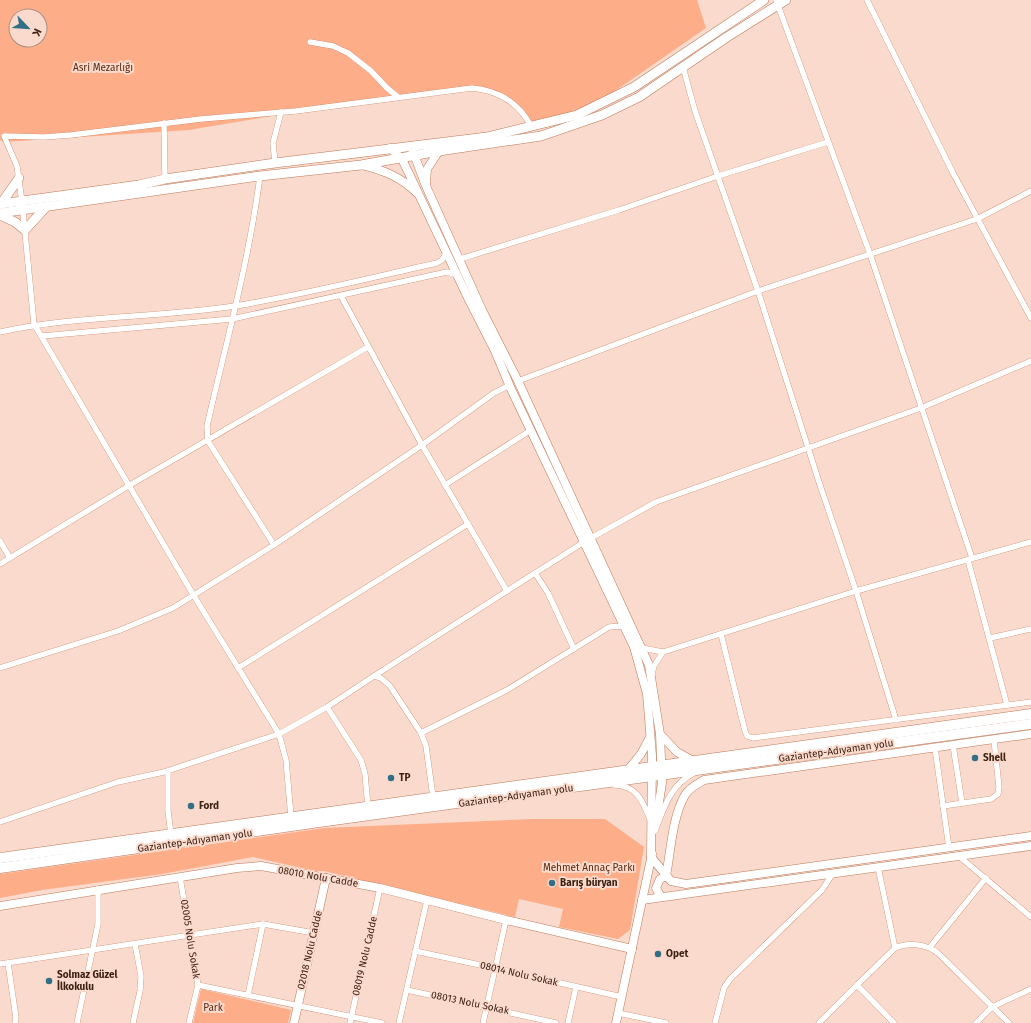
<svg xmlns="http://www.w3.org/2000/svg" width="1031" height="1023" font-family="'Fira Sans',sans-serif">
<style>
.green{fill:#fdad88;fill-rule:evenodd}
.lines{fill:none;stroke-linecap:round;stroke-linejoin:round}
.street-casing{stroke:#be7958;stroke-width:6}
.secondary-casing{stroke:#be7958;stroke-width:9}
.primary-casing{stroke:#be7958;stroke-width:10}
.highway-casing{stroke:#be7958;stroke-width:11}
.street{stroke:#fff;stroke-width:5.5}
.secondary{stroke:#fff;stroke-width:8}
.primary{stroke:#fff;stroke-width:9}
.highway{stroke:#fff;stroke-width:10}
.poi-dot{fill:#326e85;stroke:#f9dacc;stroke-width:1.5}
.labels{text-anchor:middle;dominant-baseline:central;stroke-width:4;stroke-linejoin:round;paint-order:stroke}
.park-label{font-size:10px;fill:#58280f;stroke:#f9dacc}
.street-label{font-size:10px;fill:#3d2113;stroke:#f9dacc}
.poi-label{font-size:10px;font-weight:bold;fill:#3d2113;stroke:#f9dacc;text-anchor:start}
</style>
<rect width="100%" height="100%" fill="#f9dacc"/>
<!-- green -->
<g class="green">
<path d="M 0,0 L 697,0 L 706,28 L 599,102 L 531,126 L 505,97 L 473,87 L 384,97 L 189,130 L 4,142 L 0,140 ZM 16,16 L 40,16 L 40,40 L 16,40 Z"/>
<polygon points="534,819 605,819 644,847 630,930 618,939 559,927 563,909 519,899 515,917 324,871 315,871 253,857 162,874 42,890 0,898 0,874 324,828"/>
<polygon points="201,989 291,1010 288,1023 193,1023"/>
</g>
<g class="lines">
<!-- street casing -->
<g class="street-casing">
<g id="street">
<polyline points="776,0 870,254 972,558"/>
<polyline points="867,0 953,173 1031,318"/>
<polyline points="310,42 333,46 348,53 371,71 387,88 398,97"/>
<polyline points="683,67 695,111 758,291 819,482 856,591 896,720"/>
<polyline points="164,123 165,179"/>
<polyline points="275,163 273,143 281,112"/>
<path d="M 260,176 C 249,261 226,343 207,426 L 208,441 L 274,545"/>
<polyline points="460,259 619,210 718,176 828,142"/>
<polyline points="341,296 422,445 507,591 374,676"/>
<path d="M 0,332 C 77,315 157,318 235,306 C 303,295 370,278 437,263 L 442,260 L 447,252"/>
<polyline points="42,336 232,319 447,272 457,275"/>
<polyline points="518,381 758,291 977,219 1031,191"/>
<polyline points="445,485 531,430"/>
<polyline points="591,538 656,502 921,408 1031,361"/>
<polyline points="0,541 10,558"/>
<polyline points="968,560 1007,705"/>
<polyline points="0,564 130,485 368,347"/>
<polyline points="535,573 548,593 574,649"/>
<polyline points="507,591 584,542"/>
<polyline points="721,634 745,731 747,736 753,738 1031,702"/>
<polyline points="990,638 1031,629"/>
<polyline points="642,648 663,652 856,591 1031,542"/>
<polyline points="0,668 118,631 173,608 274,545 422,445 494,393 510,385"/>
<polyline points="238,668 468,524"/>
<polyline points="652,674 654,666 663,652"/>
<polyline points="327,707 361,760 365,774 368,807"/>
<polyline points="421,733 507,690 609,627 624,626"/>
<polyline points="953,745 962,803"/>
<polyline points="935,748 949,848"/>
<polyline points="168,771 168,811 171,834"/>
<path d="M 615,785 C 637,786 642,800 650,819"/>
<polyline points="943,806 991,799 998,794 999,787 994,740"/>
<path d="M 291,817 L 286,760 L 279,734 L 194,596 L 34,324 L 22,202 L 17,166 L 4,136 L 44,137 L 71,135 L 201,119 L 296,111 L 472,88 C 499,91 518,102 531,126"/>
<polyline points="0,822 118,782 164,772 279,734 327,707 374,676 381,678 390,686 421,733 426,746 433,797"/>
<path d="M 655,831 C 664,808 670,785 694,773"/>
<polyline points="960,857 1031,917"/>
<polyline points="878,867 895,948"/>
<polyline points="180,877 198,985 189,1023"/>
<polyline points="930,947 986,878"/>
<polyline points="415,951 494,968 622,997"/>
<polyline points="8,963 16,1018 15,1023"/>
<polyline points="0,964 263,924 314,933"/>
<polyline points="198,985 382,1023"/>
<path d="M 857,985 L 895,948 C 909,942 926,944 938,953 L 1009,1023"/>
<polyline points="407,990 556,1023"/>
<polyline points="248,995 263,924"/>
<polyline points="618,1013 666,1023"/>
<polyline points="77,1023 98,924 98,889"/>
<polyline points="133,1023 140,991 141,976 135,944"/>
<polyline points="350,1023 380,888"/>
<polyline points="399,1023 427,900"/>
<polyline points="483,1023 506,920"/>
<polyline points="568,1023 576,987"/>
<polyline points="715,1023 724,988 730,979 822,890 833,873"/>
<polyline points="819,1023 857,985 894,1023"/>
<polyline points="976,1023 992,1007 1031,989"/>
</g>
</g>
<!-- secondary casing -->
<g class="secondary-casing">
<g id="secondary">
<polyline points="390,148 402,159 469,300 495,351 511,389 634,647 647,694 652,755 651,857 671,881 686,884 1031,836"/>
<polyline points="412,149 426,186 482,310 518,381 649,665 660,734 662,783 656,822"/>
<path d="M 362,165 C 383,170 401,177 417,193"/>
<polyline points="426,183 427,169 439,151"/>
<polyline points="660,734 677,752 693,761"/>
<polyline points="627,771 641,754 650,737"/>
<path d="M 666,876 C 671,850 672,818 685,795 C 689,788 697,784 704,780 L 1031,734"/>
<polyline points="661,897 656,888 660,879 666,876"/>
<polyline points="642,900 1031,846"/>
<polyline points="0,906 237,868 261,866 380,888 506,920 632,949"/>
<polyline points="294,1023 326,878"/>
<polyline points="616,1023 652,854"/>
</g>
</g>
<!-- primary casing -->
<g class="primary-casing">
<g id="primary">
<polyline points="0,204 139,185 165,179 275,163 487,137 577,115 634,87 764,0"/>
<polyline points="1,204 19,178"/>
<polyline points="0,213 260,176 361,165 439,151 541,136 602,115 639,97 727,37 786,0"/>
<polyline points="0,215 15,222 25,230 46,207"/>
</g>
</g>
<!-- highway casing -->
<g class="highway-casing">
<g id="highway">
<polyline points="0,858 1031,714"/>
<polyline points="0,868 319,822 1031,724"/>
</g>
</g>
<!-- street -->
<use href="#street" class="street"/>
<!-- secondary -->
<use href="#secondary" class="secondary"/>
<!-- primary -->
<use href="#primary" class="primary"/>
<!-- highway -->
<use href="#highway" class="highway"/>
</g>
<!-- markers -->
<g class="poi-dot">
<circle cx="975" cy="758" r="4"/>
<circle cx="391" cy="778" r="4"/>
<circle cx="191" cy="806" r="4"/>
<circle cx="552" cy="883" r="4"/>
<circle cx="658" cy="954" r="4"/>
<circle cx="49" cy="981" r="4"/>
</g>
<g class="labels">
<!-- park labels -->
<g class="park-label">
<text x="103" y="68">Asri Mezarlığı</text>
<text x="589" y="868">Mehmet Annaç Parkı</text>
<text x="213" y="1008">Park</text>
</g>
<!-- street labels -->
<g class="street-label">
<text transform="translate(836 751) rotate(-8)">Gaziantep-Adıyaman yolu</text>
<text transform="translate(516 796) rotate(-8)">Gaziantep-Adıyaman yolu</text>
<text transform="translate(195 841) rotate(-8)">Gaziantep-Adıyaman yolu</text>
<text transform="translate(318 877) rotate(10)">08010 Nolu Cadde</text>
<text transform="translate(190 939) rotate(81)">02005 Nolu Sokak</text>
<text transform="translate(310 950) rotate(-77)">02018 Nolu Cadde</text>
<text transform="translate(365 956) rotate(-77)">08019 Nolu Cadde</text>
<text transform="translate(519 974) rotate(13)">08014 Nolu Sokak</text>
<text transform="translate(470 1003) rotate(12)">08013 Nolu Sokak</text>
</g>
<!-- poi labels -->
<g class="poi-label">
<text x="983" y="758">Shell</text>
<text x="399" y="778">TP</text>
<text x="199" y="806">Ford</text>
<text x="560" y="883">Barış büryan</text>
<text x="666" y="954">Opet</text>
<text x="57" y="975">Solmaz Güzel<tspan x="57" dy="12">İlkokulu</tspan></text>
</g>
</g>
<!-- north arrow -->
<g transform="translate(28 28) rotate(115)"><circle r="19" fill="#f9dacc" stroke="#ae9082"/>
<path d="M0-3L7 15L0 10L-7 15Z" fill="#326e85"/>
<text y="-6" font-size="11" font-weight="bold" text-anchor="middle" fill="#3d2113">K</text>
</g>
</svg>
